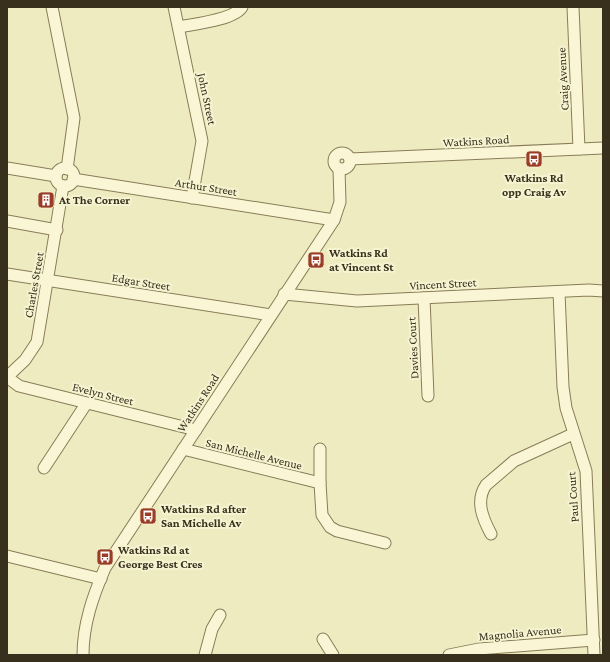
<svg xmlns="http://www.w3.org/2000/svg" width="610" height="662" font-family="'Crimson Pro',serif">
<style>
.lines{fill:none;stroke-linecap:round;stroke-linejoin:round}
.minor-casing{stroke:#897c58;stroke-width:13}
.minor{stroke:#faf6d5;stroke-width:11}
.labels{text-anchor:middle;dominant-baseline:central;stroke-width:4;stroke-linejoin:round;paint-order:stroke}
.street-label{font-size:12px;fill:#38301d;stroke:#f6f3d1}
.poi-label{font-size:12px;font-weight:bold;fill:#38301d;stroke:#f6f3d1;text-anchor:start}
</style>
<rect width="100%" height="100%" fill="#efebc1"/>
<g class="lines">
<!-- minor casing -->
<g class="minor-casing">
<g id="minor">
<polyline points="52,7 74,118 67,169"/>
<polyline points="174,7 202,141 192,198"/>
<polyline points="573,7 579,149"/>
<path d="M 179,27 C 194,24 234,20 242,7"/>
<circle cx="342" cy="161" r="8"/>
<polyline points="350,159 603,148"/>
<polyline points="7,168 56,176"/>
<circle cx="65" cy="177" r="9"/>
<polyline points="73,179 334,220"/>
<polyline points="7,221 57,230"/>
<polyline points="7,274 271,315"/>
<polyline points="559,292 563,387 566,408 586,471 594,655"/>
<polyline points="284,294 357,301 589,290 603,291"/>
<polyline points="424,298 428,396"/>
<polyline points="7,377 25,360 37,342 63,186"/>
<polyline points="7,377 19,386 196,430"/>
<polyline points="183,449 320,483"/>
<polyline points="320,449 320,483 322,515 330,527 337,531 385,543"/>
<polyline points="44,468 86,404"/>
<path d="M 491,534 C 483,519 475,501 486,485 L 514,461 L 573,434"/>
<polyline points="7,556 101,579"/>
<polyline points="323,639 333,655"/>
<path d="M 83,655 C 83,624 93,596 105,568 L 334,220 L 340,202 L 339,169"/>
<polyline points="205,655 212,629 220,615"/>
<polyline points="449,655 479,649 594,640"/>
</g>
</g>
<!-- minor -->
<use href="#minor" class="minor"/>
</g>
<!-- icons -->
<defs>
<g id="bus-square" transform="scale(0.9)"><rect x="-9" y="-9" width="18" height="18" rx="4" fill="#993d27" stroke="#f6f3d1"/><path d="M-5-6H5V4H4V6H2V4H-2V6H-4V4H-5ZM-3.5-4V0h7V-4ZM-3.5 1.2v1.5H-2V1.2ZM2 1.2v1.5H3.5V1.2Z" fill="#fff"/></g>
<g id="building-square" transform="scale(0.9)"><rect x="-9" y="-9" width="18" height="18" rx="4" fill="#993d27" stroke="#f6f3d1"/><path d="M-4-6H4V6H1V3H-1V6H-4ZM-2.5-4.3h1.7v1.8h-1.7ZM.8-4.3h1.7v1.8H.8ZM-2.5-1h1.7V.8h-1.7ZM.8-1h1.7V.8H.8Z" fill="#fff"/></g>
</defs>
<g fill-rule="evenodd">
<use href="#bus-square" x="534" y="159"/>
<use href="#building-square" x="46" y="200"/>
<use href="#bus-square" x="316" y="260"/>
<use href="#bus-square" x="148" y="516"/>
<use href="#bus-square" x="105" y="557"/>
</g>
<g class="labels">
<!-- street labels -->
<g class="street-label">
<text transform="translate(563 79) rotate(-93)">Craig Avenue</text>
<text transform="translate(207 99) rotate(78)">John Street</text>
<text transform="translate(476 141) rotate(-3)">Watkins Road</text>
<text transform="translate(206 187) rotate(9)">Arthur Street</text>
<text transform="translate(141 282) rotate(9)">Edgar Street</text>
<text transform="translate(443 284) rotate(-3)">Vincent Street</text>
<text transform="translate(34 285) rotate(-80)">Charles Street</text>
<text transform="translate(413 348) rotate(-93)">Davies Court</text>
<text transform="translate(103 394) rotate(14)">Evelyn Street</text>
<text transform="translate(198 403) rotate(-57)">Watkins Road</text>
<text transform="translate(254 454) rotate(14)">San Michelle Avenue</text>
<text transform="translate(573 497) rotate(-94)">Paul Court</text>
<text transform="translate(520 633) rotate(-5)">Magnolia Avenue</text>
</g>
<!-- poi labels -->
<g class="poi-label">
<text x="534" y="178" text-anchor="middle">Watkins Rd<tspan x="534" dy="14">opp Craig Av</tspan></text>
<text x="59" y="200">At The Corner</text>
<text x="329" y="253">Watkins Rd<tspan x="329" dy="14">at Vincent St</tspan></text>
<text x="161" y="509">Watkins Rd after<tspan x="161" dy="14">San Michelle Av</tspan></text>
<text x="118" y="550">Watkins Rd at<tspan x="118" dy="14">George Best Cres</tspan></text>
</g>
</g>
<!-- border -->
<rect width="610" height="662" fill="none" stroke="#38301d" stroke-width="16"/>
</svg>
